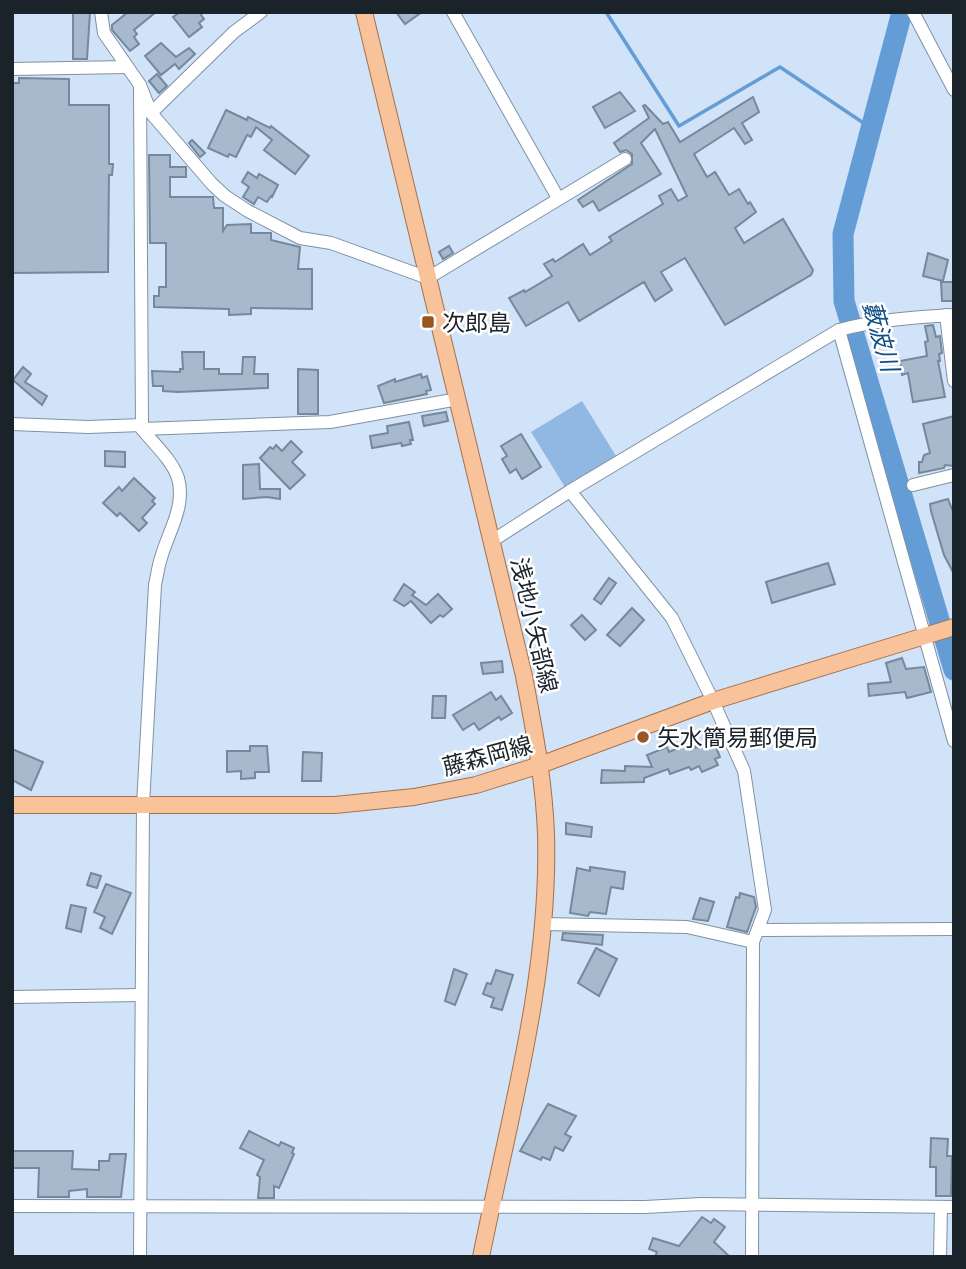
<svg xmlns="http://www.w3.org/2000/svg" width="966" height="1269" font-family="Manrope,'Noto Sans JP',sans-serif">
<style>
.green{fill:#90b8e2}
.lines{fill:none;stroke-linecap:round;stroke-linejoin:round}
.stream{stroke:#649dd6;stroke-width:3.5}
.river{stroke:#649dd6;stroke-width:21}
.building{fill:#a6b9cd;stroke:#76889b;stroke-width:2}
.minor-casing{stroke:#7f91a5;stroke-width:14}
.major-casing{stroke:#a77048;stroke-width:18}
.minor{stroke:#fff;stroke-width:12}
.major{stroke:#f8c29b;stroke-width:16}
.poi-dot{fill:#975622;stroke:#fff;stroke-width:2.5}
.labels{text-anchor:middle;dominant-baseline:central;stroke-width:5;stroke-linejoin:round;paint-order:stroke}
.poi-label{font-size:23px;fill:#1b232a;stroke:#fff;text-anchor:start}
.street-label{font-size:23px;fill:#1b232a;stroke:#fff}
.water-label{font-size:24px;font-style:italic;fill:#0f4e84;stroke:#fff}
</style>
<rect width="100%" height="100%" fill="#d0e3f8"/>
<!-- green -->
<polygon class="green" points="582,401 616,456 565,487 531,432"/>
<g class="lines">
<!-- stream -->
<polyline class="stream" points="606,12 679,126 780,67 871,128"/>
<!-- river -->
<polyline class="river" points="902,12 843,234 844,301 954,670"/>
</g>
<!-- building -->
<g class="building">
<polygon points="73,12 90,12 87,59 73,59"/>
<polygon points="128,12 156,12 134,30 137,34 134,37 139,44 130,51 112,30 112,25"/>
<polygon points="180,12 199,12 204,19 199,23 202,27 189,37 173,17"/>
<polygon points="396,12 422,12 405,24"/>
<polygon points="161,43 176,57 189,48 195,54 179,69 175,64 161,75 145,56"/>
<polygon points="157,74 167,86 159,93 149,81"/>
<polygon points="19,78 69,79 69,105 109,105 109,164 113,164 112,175 109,175 108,272 12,273 12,83 19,83"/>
<polygon points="620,92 635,111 605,128 593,107"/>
<polygon points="753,97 759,112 742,123 752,140 745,144 734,128 694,154 707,177 715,172 729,195 739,189 748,204 750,202 756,212 735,228 744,243 783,219 813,270 811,275 725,325 685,258 661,272 672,290 655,301 644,282 579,321 568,302 526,326 509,298 524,290 525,292 552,276 544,264 553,259 555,262 583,244 590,255 612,241 609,237 663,204 659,196 671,189 678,201 687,196 655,129 641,143 661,174 599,211 593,201 583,207 578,200 632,164 632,154 626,150 620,152 614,143 649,118 643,106 645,105 663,124 668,122 680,142"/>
<polygon points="226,110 247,120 248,117 270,128 271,126 309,156 295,174 264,150 272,140 256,127 251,137 247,135 236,157 229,154 228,157 208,148"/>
<polygon points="192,140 205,153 200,157 189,143"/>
<polygon points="149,155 170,155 170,167 186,167 186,177 170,177 170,197 213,197 214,208 223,208 223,231 227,225 251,224 251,233 271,233 271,240 300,247 298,269 312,269 312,309 251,308 251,314 229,315 229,309 154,307 154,296 159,296 159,287 166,287 166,243 150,243"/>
<polygon points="248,172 257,178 259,174 278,185 272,197 271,196 267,202 258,197 254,204 243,197 249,187 242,182"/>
<polygon points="449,246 453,253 443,259 439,252"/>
<polygon points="928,253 948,260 943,281 923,276"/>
<polygon points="941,282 954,282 954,301 942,301"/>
<polygon points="933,325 936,337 940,336 942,353 939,354 940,361 938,361 945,397 913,402 908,373 902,375 900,361 927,356 925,342 928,341 925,326"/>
<polygon points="182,352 204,352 204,369 219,369 219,374 242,374 243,357 255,357 254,374 268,374 268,388 178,392 163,391 163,386 153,386 152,371 180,372 180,369 183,369"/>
<polygon points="23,367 31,374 25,382 47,396 42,405 13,380"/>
<polygon points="298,369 318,370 318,414 298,414"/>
<polygon points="421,374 422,378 427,376 431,390 426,391 427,394 384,403 378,386 395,379 395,382"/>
<polygon points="446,412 448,421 424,426 422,416"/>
<polygon points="954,416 954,466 945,465 944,468 919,473 919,462 922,462 924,455 930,453 923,424"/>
<polygon points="409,422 413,440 410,440 411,444 402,446 401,443 372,448 370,436 388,433 387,426"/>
<polygon points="521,434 541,467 522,479 516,469 510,473 502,459 507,456 501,446"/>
<polygon points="291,441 302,452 292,462 305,475 290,489 260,458 270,447 273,449 276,445 282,451"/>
<polygon points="105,451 125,452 125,467 105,466"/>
<polygon points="259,464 260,489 280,489 280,499 267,497 243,499 243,465"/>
<polygon points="134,478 155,498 152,501 155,504 142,518 147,523 139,531 120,513 117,516 103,503 119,487 122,491"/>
<polygon points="948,499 954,514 954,574 944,555 931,511 930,504"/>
<polygon points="828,563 835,584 772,603 766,582"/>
<polygon points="609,578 616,583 601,604 594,599"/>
<polygon points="404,584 415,592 412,595 426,605 438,594 452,609 443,617 440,615 431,623 411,601 404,606 394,600"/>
<polygon points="632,608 644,620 620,646 607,635"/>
<polygon points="582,615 596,630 585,640 571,625"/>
<polygon points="902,658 906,669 924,667 931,692 907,698 905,692 869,696 868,684 891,682 886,663"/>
<polygon points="502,661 503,672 483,674 481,663"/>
<polygon points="491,692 496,700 501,696 512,713 501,720 499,717 479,730 474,723 463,730 453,715"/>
<polygon points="433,696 446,696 445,718 432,718"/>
<polygon points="713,740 720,757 715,759 718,765 702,772 699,766 691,770 689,767 670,774 668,769 644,778 644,782 601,783 602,770 625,771 625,766 652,767 647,755 667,747 669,752 693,742 696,748"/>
<polygon points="250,746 267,746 269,772 255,772 255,778 241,779 241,771 227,772 227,751 250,751"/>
<polygon points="12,749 43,762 31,790 12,780"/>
<polygon points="303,752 322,753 321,781 302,781"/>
<polygon points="566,823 592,827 591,837 566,834"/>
<polygon points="590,867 625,872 623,889 611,887 606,914 590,912 588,916 570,913 577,868 590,871"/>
<polygon points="91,873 101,876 97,888 87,885"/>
<polygon points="106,884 131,893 112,934 100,928 105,917 94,912"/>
<polygon points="740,893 754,897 756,907 747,932 727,927 736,897 739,898"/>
<polygon points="700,898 714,902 708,921 693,919"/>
<polygon points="71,905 86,908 81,932 66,928"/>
<polygon points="563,933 603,935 602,945 562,940"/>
<polygon points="596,948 617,959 599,996 578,983"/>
<polygon points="454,969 467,974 455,1005 445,1001"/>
<polygon points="496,970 513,975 502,1010 491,1007 494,998 483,994 487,983 491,984"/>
<polygon points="548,1104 576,1116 565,1134 571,1137 563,1151 555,1147 550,1160 542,1157 541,1160 520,1151"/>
<polygon points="249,1131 279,1146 281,1142 294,1148 292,1153 294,1154 279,1188 274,1186 274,1198 258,1198 260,1177 257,1175 264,1160 240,1148"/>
<polygon points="931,1138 948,1139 947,1156 952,1156 951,1196 936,1196 936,1167 930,1167"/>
<polygon points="12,1151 73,1151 72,1169 99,1170 99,1161 109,1161 110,1154 126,1154 121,1197 87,1197 87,1189 69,1191 69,1197 38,1197 39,1168 12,1168"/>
<polygon points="702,1217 711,1223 714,1219 725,1227 714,1242 730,1257 655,1257 657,1252 649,1249 653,1238 679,1246"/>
</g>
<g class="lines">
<!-- minor casing -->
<g class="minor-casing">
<g id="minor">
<polyline points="101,12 104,33 140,85 151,113 212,184 225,196 248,211 300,238 331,243 428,278 625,159"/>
<polyline points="453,12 558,198"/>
<polyline points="913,12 954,90"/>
<polyline points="12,69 127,67"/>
<path d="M 140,85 L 142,429 C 154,444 172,460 178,478 C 186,507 168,532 161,558 C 158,567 157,576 155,585 L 143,805 L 140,1257"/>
<polyline points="151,113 234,32 261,12"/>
<polyline points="946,315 954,381"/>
<polyline points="839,330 954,741"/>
<polyline points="12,424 88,427 142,425"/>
<polyline points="142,429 330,422 458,399"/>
<polyline points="913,485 954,475"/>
<polyline points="570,491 672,618 713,701 744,771 765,910 753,942 752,1257"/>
<path d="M 492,541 L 570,491 L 839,330 C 877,320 914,317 954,315"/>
<polyline points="543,924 687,927 753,942"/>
<polyline points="759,930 954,929"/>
<polyline points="12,997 141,995"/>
<polyline points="12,1206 645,1207 701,1204 954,1207"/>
<polyline points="940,1257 941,1207"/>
</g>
</g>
<!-- major casing -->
<g class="major-casing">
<g id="major">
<path d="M 364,12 L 524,676 C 534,729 544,780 546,834 C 550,977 509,1118 481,1257"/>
<polyline points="12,805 335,805 414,797 476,785 540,765 713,701 954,627"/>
</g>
</g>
<!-- minor -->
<use href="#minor" class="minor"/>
<!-- major -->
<use href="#major" class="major"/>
</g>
<!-- markers -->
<g class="poi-dot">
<rect x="421" y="315" width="14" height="14" rx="3.5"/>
<circle cx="643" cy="737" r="7"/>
</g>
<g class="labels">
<!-- poi labels -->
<g class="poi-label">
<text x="442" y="322">次郎島</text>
<text x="657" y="737">矢水簡易郵便局</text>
</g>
<!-- street labels -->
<g class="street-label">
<text transform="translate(535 625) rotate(77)">浅地小矢部線</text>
<text transform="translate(487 755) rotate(-15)">藤森岡線</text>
</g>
<!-- water labels -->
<g class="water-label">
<text transform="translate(882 336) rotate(74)">藪波川</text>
</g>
</g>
<!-- border -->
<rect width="966" height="1269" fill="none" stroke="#1b232a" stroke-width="28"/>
</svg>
